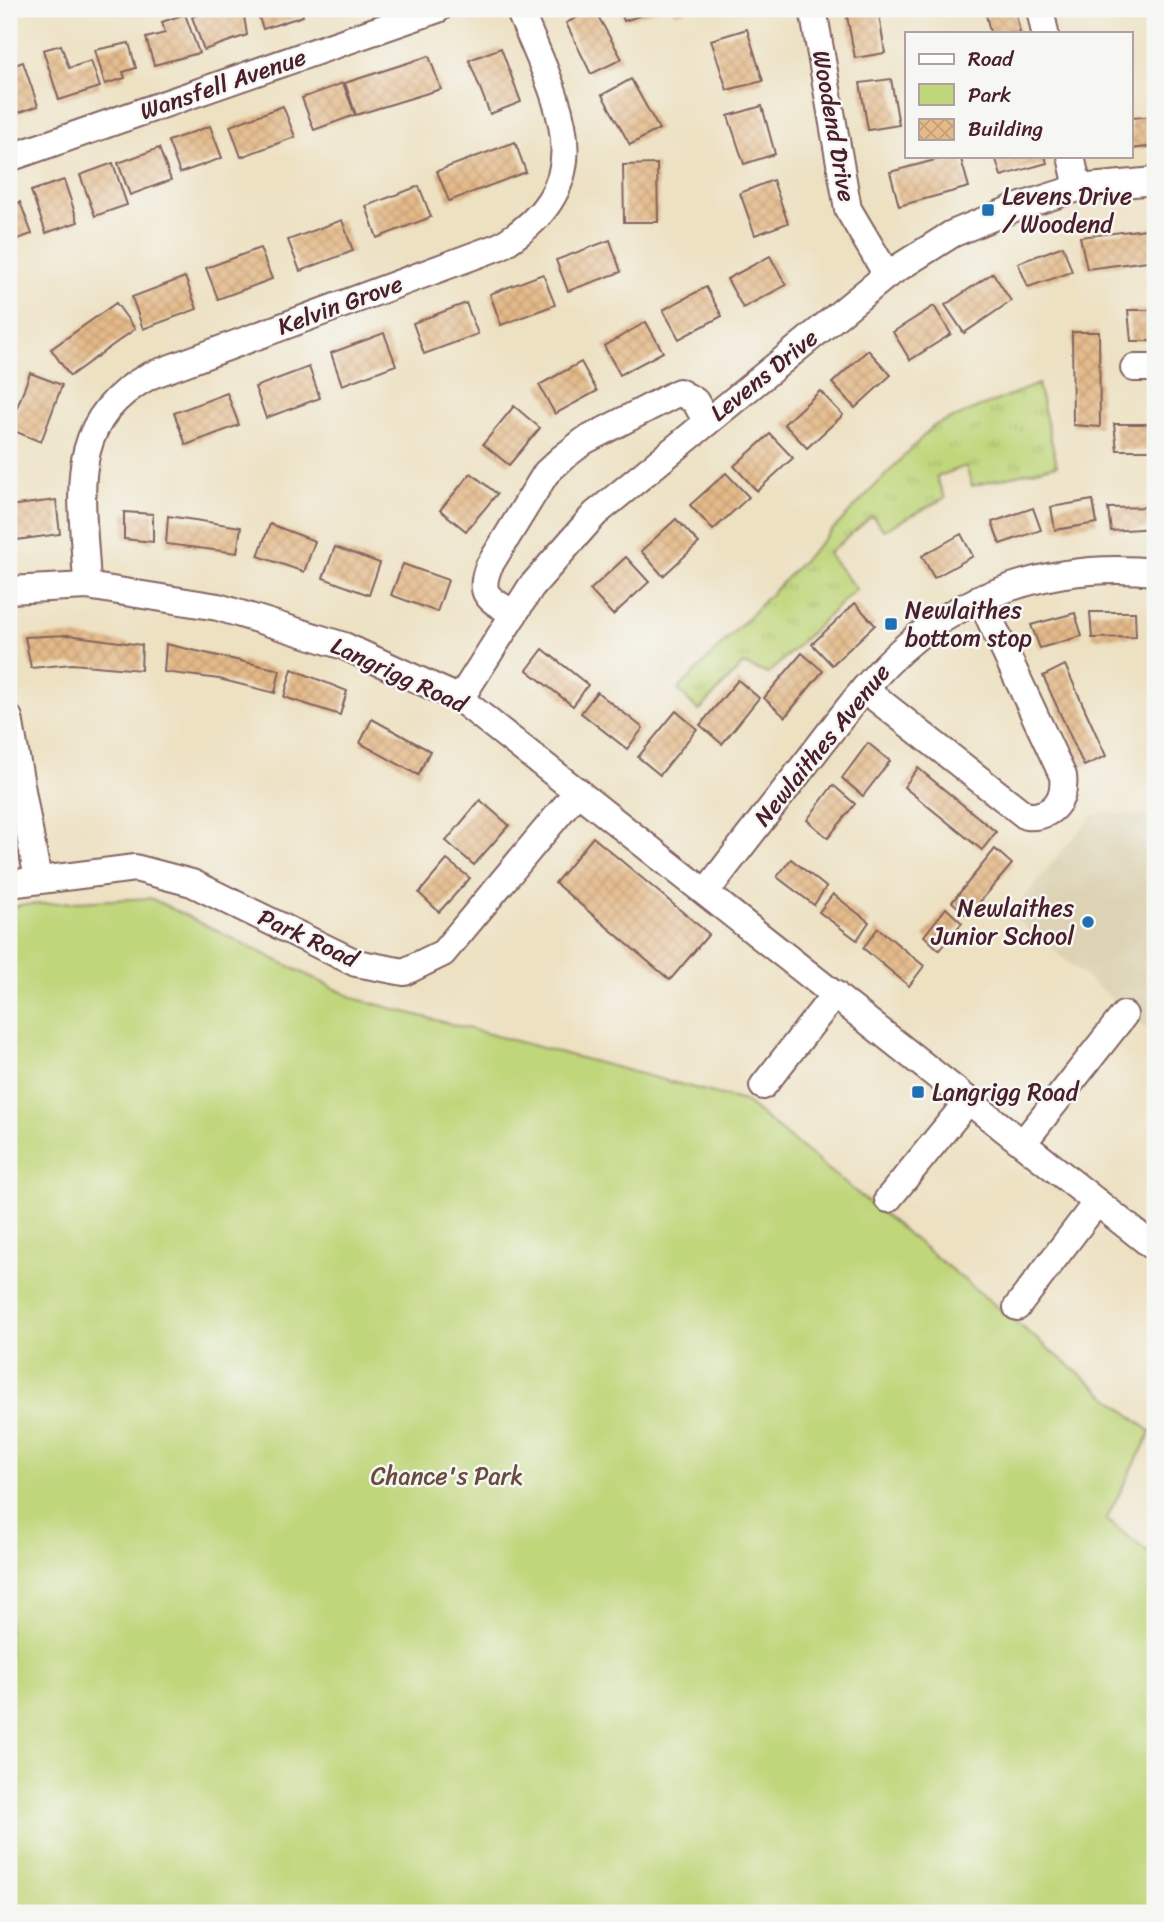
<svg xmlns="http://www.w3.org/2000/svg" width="1164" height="1922" font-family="Sriracha,sans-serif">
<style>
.built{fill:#ddd3b4}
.grass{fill:url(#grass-tufts);stroke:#857a52;stroke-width:2}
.park{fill:#c0d67a;stroke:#857a52;stroke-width:2}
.building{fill:url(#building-cross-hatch)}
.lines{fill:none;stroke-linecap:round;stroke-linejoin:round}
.minor-casing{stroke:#836360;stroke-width:30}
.minor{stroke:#fff;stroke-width:26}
.poi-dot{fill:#1f6fb2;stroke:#f6f6f2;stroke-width:2.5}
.labels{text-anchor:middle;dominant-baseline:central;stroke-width:5;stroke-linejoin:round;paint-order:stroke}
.street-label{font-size:24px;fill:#4a1f2b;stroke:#f6f6f2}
.poi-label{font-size:24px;fill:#4a1f2b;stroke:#f6f6f2;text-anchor:start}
.park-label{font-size:24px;fill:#684d3f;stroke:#f6f6f2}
</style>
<defs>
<pattern id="grass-tufts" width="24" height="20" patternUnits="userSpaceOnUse" patternTransform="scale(1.75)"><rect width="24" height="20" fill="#c0d67a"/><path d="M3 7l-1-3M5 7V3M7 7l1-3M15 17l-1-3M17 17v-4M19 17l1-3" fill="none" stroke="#a6b76a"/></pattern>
<pattern id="building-cross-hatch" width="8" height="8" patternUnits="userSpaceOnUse" patternTransform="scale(1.75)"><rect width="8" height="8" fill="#e4ba89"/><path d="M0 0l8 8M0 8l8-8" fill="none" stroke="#c59f76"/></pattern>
</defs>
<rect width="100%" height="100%" fill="#f6f6f2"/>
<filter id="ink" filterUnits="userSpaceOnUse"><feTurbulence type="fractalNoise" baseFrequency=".0143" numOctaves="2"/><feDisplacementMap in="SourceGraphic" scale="14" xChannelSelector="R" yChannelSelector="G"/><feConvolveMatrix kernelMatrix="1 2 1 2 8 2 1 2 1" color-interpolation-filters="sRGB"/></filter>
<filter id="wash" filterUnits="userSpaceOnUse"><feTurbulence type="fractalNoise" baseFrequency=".00686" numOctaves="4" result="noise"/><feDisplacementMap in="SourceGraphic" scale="28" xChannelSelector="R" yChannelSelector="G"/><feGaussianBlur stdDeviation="1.57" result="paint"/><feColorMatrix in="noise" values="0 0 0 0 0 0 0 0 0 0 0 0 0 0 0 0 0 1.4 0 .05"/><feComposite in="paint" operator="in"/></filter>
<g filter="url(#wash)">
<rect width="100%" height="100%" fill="#ede1c2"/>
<!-- built -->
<polygon class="built" points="1102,812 1155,818 1155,1035 1014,917 1014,911 1055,859 1093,816"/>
<!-- grass -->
<polygon class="grass" points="1038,384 1057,465 972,486 966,466 936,477 945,498 884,530 872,516 828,554 856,589 768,674 743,664 699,711 678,690 933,426"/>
<!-- park -->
<polygon class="park" points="150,898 356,999 744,1101 1151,1432 1106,1519 1155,1558 1155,1913 9,1913 9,909 20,905"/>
<g id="blocks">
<!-- building -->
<g class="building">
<polygon points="213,9 243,9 247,35 204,50 192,17"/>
<polygon points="256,9 301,9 303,16 263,29"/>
<polygon points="594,9 622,59 591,74 566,23"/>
<polygon points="619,9 661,9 624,21"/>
<polygon points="673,9 691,9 675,14"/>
<polygon points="878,9 885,53 855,58 846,11"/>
<polygon points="985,9 1015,9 1020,33 990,33"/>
<polygon points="185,14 199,53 154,65 146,38 165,33 162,22"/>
<polygon points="747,29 763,81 727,90 711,40"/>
<polygon points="129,43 136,68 123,72 125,78 105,84 95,50"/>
<polygon points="61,45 69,68 91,61 100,87 59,100 43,50"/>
<polygon points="501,48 521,102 490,114 469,60"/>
<polygon points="429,56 441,89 356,115 345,83"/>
<polygon points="23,62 38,106 9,116 9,67"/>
<polygon points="631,79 659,129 630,145 602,95"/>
<polygon points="891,79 899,125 868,130 860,83"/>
<polygon points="343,83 355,115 314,130 302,98"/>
<polygon points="283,106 295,137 241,157 230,126"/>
<polygon points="762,106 775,154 744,164 728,116"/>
<polygon points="1155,116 1155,146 1131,149 1131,118"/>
<polygon points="210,126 222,158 180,173 168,141"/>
<polygon points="515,142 526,172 449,201 437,171"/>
<polygon points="159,148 171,180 130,195 118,163"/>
<polygon points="950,156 960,156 969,187 899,206 890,172"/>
<polygon points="995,156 1045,156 1047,163 1001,176"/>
<polygon points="113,163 127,205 95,216 80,175"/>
<polygon points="657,164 658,222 624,222 623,165"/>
<polygon points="64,180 78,222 46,233 31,191"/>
<polygon points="773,180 788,223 755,235 740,193"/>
<polygon points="419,186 431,217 377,238 366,206"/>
<polygon points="20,202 32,234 9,242 9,206"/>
<polygon points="342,220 353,251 300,271 288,240"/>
<polygon points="1155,228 1155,260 1087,269 1080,237"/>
<polygon points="610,240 621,272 568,291 556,260"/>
<polygon points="1063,246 1072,272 1028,287 1018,263"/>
<polygon points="260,248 272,279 218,299 206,268"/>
<polygon points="770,256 786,285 743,308 727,279"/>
<polygon points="993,273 1011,301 964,333 945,305"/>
<polygon points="543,274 555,305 501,325 490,294"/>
<polygon points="185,277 197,309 143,329 132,297"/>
<polygon points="706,287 722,316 679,339 663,310"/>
<polygon points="116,303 135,329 70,376 51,349"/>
<polygon points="466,303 478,334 424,354 413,323"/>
<polygon points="934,306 951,334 910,360 893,332"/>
<polygon points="1128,310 1155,310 1155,341 1131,341"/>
<polygon points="646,322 663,352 620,375 604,346"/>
<polygon points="1072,332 1099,332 1100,427 1073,425"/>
<polygon points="384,333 396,365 342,385 331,353"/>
<polygon points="868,350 891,375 855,408 832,383"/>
<polygon points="581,362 597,391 555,414 539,385"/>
<polygon points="309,367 320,398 266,418 255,387"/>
<polygon points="30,373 62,385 41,442 9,429"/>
<polygon points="820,391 843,415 807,448 784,424"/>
<polygon points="227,393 239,425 186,445 174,413"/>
<polygon points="514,406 540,428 509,465 483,444"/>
<polygon points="1114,424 1155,424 1155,450 1117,450"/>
<polygon points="770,434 793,458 757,491 734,466"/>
<polygon points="471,473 497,494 466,531 440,510"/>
<polygon points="726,473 749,497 713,530 690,505"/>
<polygon points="56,500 60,534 9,541 9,506"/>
<polygon points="1093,500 1097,523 1055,530 1051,507"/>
<polygon points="1153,507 1154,528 1111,531 1108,508"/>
<polygon points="1033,508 1041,530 1000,544 992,522"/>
<polygon points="124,512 153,514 153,542 124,539"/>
<polygon points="168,516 241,527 237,553 166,544"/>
<polygon points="676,519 699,543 663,576 641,551"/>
<polygon points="270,524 315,541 304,572 258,556"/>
<polygon points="961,534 973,556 934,578 922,556"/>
<polygon points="335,547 380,563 369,595 323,578"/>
<polygon points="626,557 649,582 613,615 590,590"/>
<polygon points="403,564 448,580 437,612 391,595"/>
<polygon points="855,603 875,625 832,665 812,644"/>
<polygon points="1090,612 1135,612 1136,637 1092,638"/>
<polygon points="1075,613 1082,636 1040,648 1031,625"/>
<polygon points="1149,615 1155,615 1155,639 1148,638"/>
<polygon points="68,635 142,645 141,670 72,664 31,668 25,637"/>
<polygon points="166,644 280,670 275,693 219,679 164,672"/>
<polygon points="543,649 588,685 573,706 527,670"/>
<polygon points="802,653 823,671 785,717 764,698"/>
<polygon points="1065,665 1106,756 1084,766 1043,676"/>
<polygon points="292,669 347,691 340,715 284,697"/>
<polygon points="738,680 759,698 722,744 700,725"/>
<polygon points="597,692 643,728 627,749 581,713"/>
<polygon points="676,711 697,729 660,775 638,757"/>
<polygon points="372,719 430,751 418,775 360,743"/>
<polygon points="868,743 890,761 863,796 842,778"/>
<polygon points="918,768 996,832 982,850 904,787"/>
<polygon points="833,785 855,804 828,838 807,820"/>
<polygon points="480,800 509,825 474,865 446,841"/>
<polygon points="593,837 709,934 670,980 555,883"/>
<polygon points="995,849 1012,864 968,916 952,902"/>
<polygon points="791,859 826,887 814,905 777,877"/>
<polygon points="447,860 470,878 439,912 419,893"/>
<polygon points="833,894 869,922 857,940 819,912"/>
<polygon points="946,908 962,923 939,950 924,936"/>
<polygon points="878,928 924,966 909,986 863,948"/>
</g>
</g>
</g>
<g filter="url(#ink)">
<use href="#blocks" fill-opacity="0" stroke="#836360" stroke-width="2"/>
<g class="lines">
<!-- minor casing -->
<g class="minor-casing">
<g id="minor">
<polyline points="813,9 848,209 887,275"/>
<polyline points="1040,9 1045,33"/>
<polyline points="1071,156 1078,188"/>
<polyline points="9,158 438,9"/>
<polyline points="1134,368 1155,368"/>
<path d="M 87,586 C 84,501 61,424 149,376 L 500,246 C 608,181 556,100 519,9"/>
<polyline points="9,590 87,586 218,607 344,646 460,699 1155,1248"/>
<path d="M 514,614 C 490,599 477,596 489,566 L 546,473 L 561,459 L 584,441 L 679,392 L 695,401 L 707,422"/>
<path d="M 864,689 L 1026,816 C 1051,818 1066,801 1063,776 L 980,598"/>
<polyline points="460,699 531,587 595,514 887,275 952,234 1012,209 1078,188 1155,181"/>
<polyline points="9,718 38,880"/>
<polyline points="9,884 135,868 192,883 356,963 404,972 443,953 578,791"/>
<path d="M 706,892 C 740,847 775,803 810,758 C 835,726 859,692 888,663 C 958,592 1057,562 1155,572"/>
<polyline points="763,1086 835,994"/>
<polyline points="1023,1143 1124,1015"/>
<polyline points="888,1199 969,1100"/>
<polyline points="1017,1307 1097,1202"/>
</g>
</g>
<!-- minor -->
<use href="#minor" class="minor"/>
</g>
</g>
<!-- markers -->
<g class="poi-dot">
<rect x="981" y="203" width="14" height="14" rx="3.5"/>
<rect x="884" y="617" width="14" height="14" rx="3.5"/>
<circle cx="1088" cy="922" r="7"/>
<rect x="911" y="1085" width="14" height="14" rx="3.5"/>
</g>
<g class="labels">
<!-- street labels -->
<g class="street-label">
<text transform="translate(223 84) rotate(-19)">Wansfell Avenue</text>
<text transform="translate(834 126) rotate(80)">Woodend Drive</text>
<text transform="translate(340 305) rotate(-20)">Kelvin Grove</text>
<text transform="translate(764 375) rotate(-39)">Levens Drive</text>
<text transform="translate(399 675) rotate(25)">Langrigg Road</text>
<text transform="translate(822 745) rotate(-51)">Newlaithes Avenue</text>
<text transform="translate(308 938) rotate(25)">Park Road</text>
</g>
<!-- poi labels -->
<g class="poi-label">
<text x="1002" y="196">Levens Drive<tspan x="1002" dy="28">/ Woodend</tspan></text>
<text x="905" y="610">Newlaithes<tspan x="905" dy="28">bottom stop</tspan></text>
<text x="1074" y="908" text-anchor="end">Newlaithes<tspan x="1074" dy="28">Junior School</tspan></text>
<text x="932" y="1092">Langrigg Road</text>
</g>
<!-- park labels -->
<g class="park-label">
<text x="447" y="1476">Chance's Park</text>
</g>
</g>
<!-- margin -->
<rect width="1164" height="1922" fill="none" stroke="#f6f6f2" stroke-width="35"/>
<!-- legend -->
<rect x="905" y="32" width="228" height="126" fill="#f6f6f2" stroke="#b1a0a2" stroke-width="2"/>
<rect x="919" y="54" width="35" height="10" fill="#ffffff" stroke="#b1a0a2" stroke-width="2"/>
<text x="968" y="66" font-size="21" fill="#4a1f2b">Road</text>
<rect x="919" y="84" width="35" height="21" fill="#c0d67a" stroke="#b1a0a2" stroke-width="2"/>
<text x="968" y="102" font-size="21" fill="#4a1f2b">Park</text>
<rect x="919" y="119" width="35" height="21" fill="url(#building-cross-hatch)" stroke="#b1a0a2" stroke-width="2"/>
<text x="968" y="136" font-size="21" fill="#4a1f2b">Building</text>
</svg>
